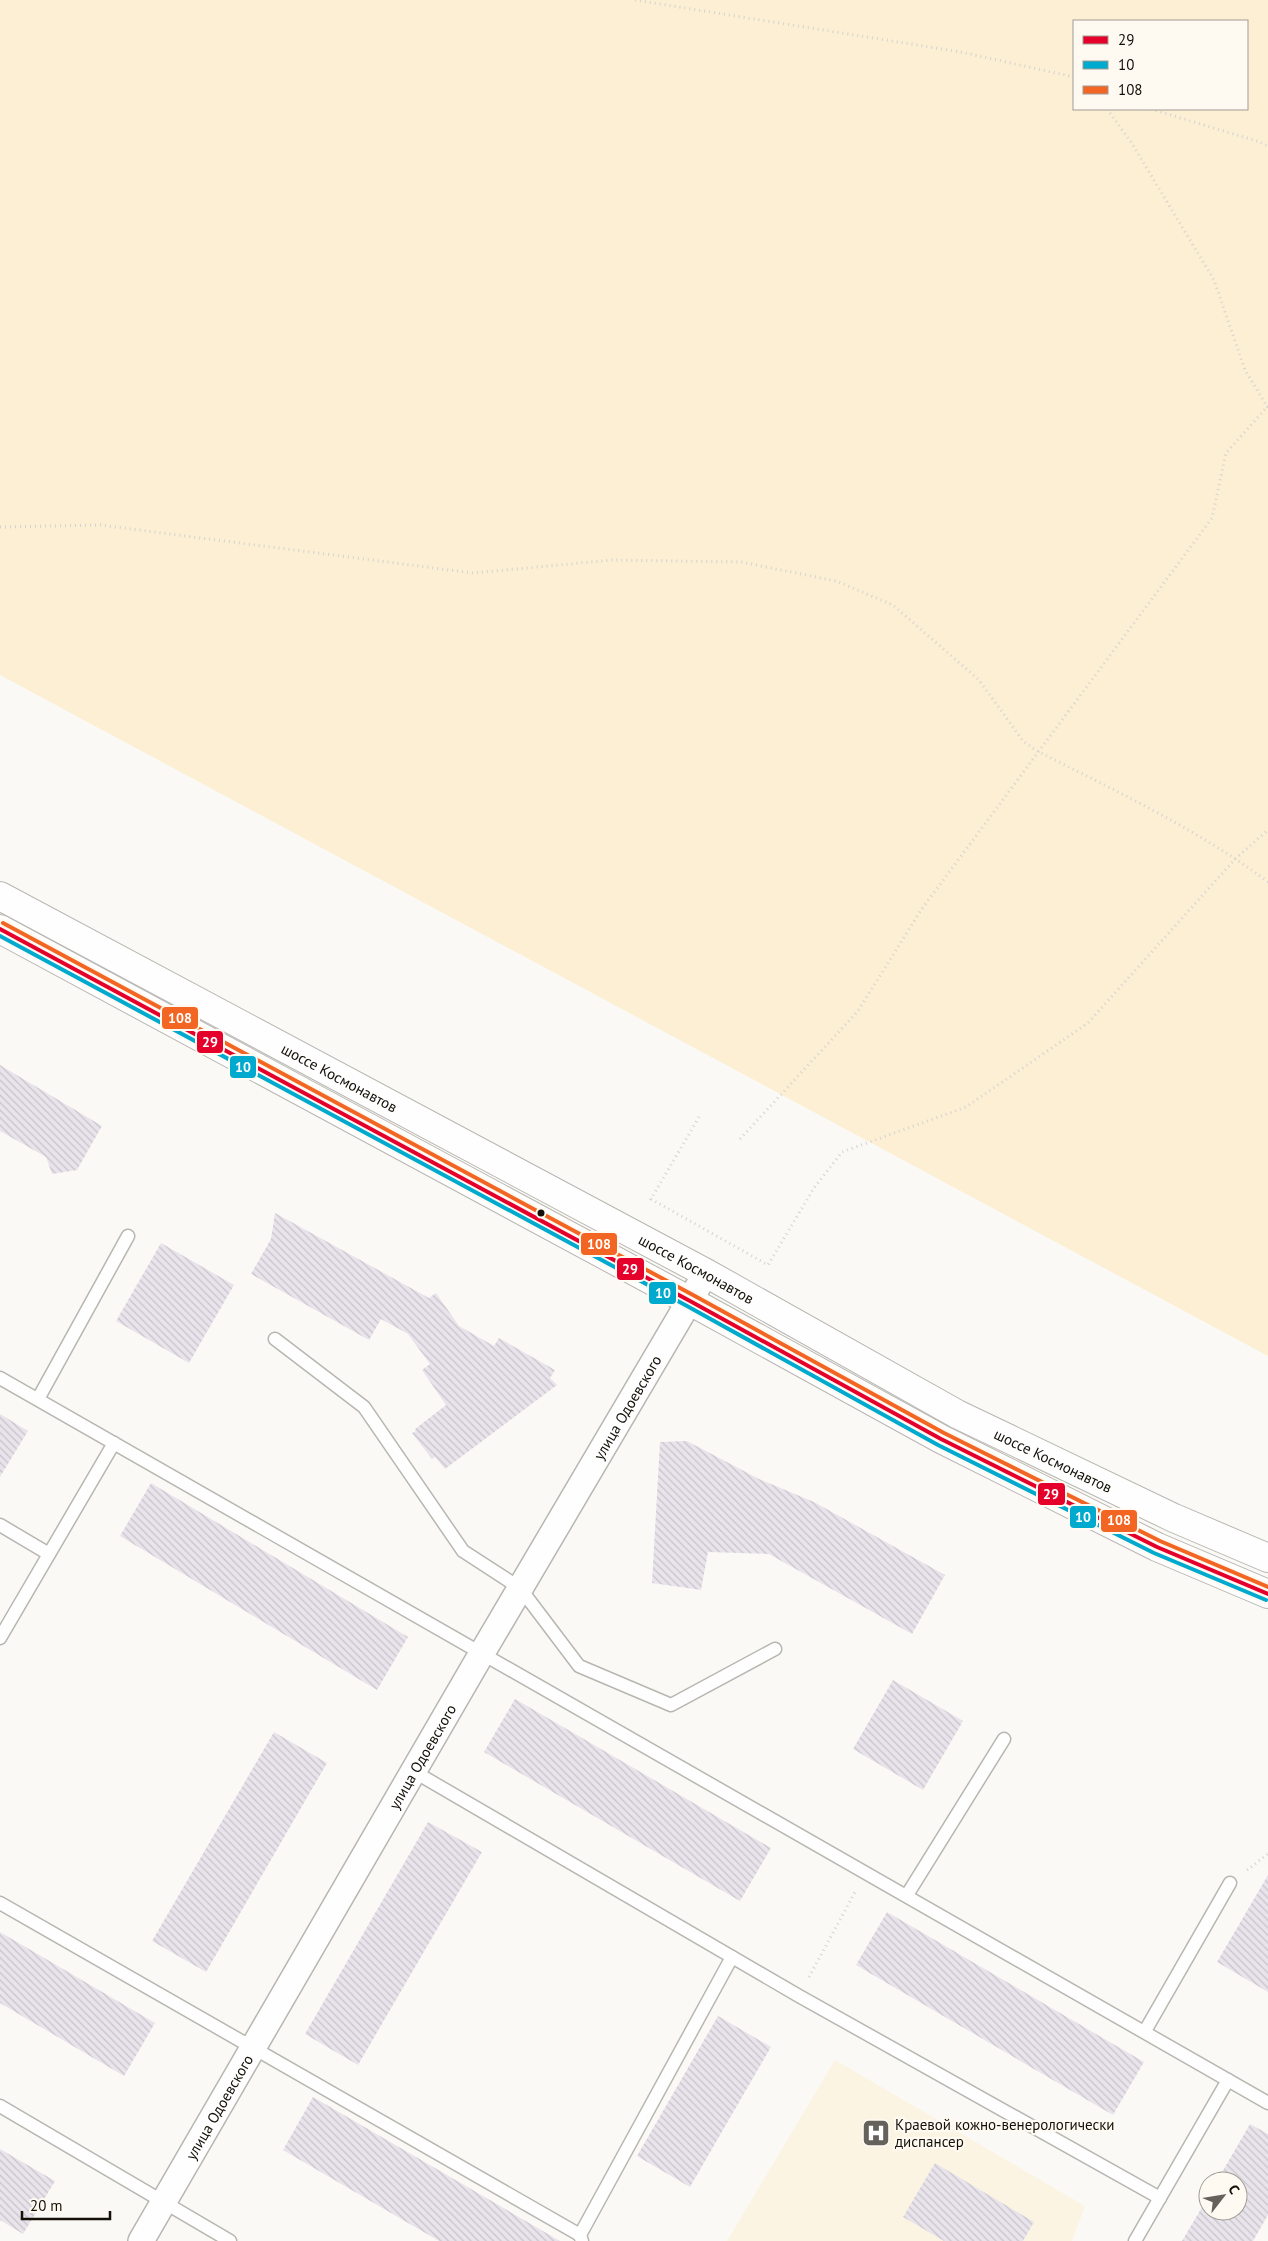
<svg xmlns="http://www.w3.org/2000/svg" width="1268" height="2241" font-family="'PT Sans',sans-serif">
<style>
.built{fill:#fcf4e3}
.green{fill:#fcefd3;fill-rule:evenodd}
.building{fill:url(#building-back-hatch)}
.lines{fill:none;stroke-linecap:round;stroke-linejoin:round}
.service-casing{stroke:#b8b6b1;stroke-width:15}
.minor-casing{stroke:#b8b6b1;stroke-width:28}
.primary-casing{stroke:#b8b6b1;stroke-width:30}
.path{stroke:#d3d3d1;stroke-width:3;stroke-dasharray:1 4;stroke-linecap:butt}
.service{stroke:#fefefe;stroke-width:12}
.minor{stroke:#fefefe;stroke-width:25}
.primary{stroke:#fefefe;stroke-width:28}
.bus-1-casing{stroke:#fefaf2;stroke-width:8}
.bus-2-casing{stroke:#fefaf2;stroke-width:8}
.bus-3-casing{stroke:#fefaf2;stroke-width:8}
.bus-1{stroke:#e4002b;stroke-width:4}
.bus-2{stroke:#00a9ce;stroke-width:4}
.bus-3{stroke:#f26522;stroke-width:4}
.bus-dot{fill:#141009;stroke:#fefaf2;stroke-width:2}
.labels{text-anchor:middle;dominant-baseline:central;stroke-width:4.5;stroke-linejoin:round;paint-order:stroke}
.street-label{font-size:15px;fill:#141009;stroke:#fefaf2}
.poi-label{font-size:15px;fill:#141009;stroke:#fefaf2;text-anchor:start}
.line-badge{stroke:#fefaf2;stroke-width:2}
.badge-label{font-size:14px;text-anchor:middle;font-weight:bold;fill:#fff}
</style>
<defs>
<pattern id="building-back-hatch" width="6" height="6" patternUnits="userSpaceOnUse" patternTransform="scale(1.25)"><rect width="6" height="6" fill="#e9e4ec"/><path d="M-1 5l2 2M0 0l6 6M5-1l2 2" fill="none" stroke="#c7c3c9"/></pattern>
</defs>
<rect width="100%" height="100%" fill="#fbf9f5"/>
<!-- built -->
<polygon class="built" points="835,2060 1085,2206 1072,2241 727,2241"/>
<!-- green -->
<path class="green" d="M 0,0 L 1268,0 L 1268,1356 L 0,675 ZM 1074,21 L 1247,21 L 1247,109 L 1074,109 Z"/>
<!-- building -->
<g class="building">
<polygon points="0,1065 102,1126 77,1170 52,1174 46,1157 0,1131"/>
<polygon points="275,1213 429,1298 436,1293 459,1326 494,1346 499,1338 555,1370 550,1378 557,1385 445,1469 435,1457 432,1459 412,1433 416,1431 415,1429 446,1405 422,1370 430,1364 408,1334 381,1319 369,1340 251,1274 271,1239"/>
<polygon points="161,1243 234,1285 189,1363 116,1321"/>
<polygon points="0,1414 28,1431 0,1477"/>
<polygon points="687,1441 759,1479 814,1502 945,1575 912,1634 769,1554 708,1552 701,1590 652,1583 660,1442"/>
<polygon points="151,1483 408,1637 377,1690 120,1536"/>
<polygon points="893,1680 963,1721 923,1790 853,1749"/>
<polygon points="515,1699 771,1848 740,1901 484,1752"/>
<polygon points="274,1732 327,1763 206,1972 152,1941"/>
<polygon points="428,1822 482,1852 358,2065 305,2034"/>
<polygon points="1268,1875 1268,1992 1217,1962"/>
<polygon points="887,1912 1144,2062 1113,2115 856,1965"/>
<polygon points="0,1932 155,2023 124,2076 0,2003"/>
<polygon points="718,2016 771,2047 690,2187 637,2156"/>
<polygon points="313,2097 560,2241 439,2241 283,2150"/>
<polygon points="1250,2124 1268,2134 1268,2215 1253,2241 1182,2241 1208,2197 1208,2211 1238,2211 1238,2181 1217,2181"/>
<polygon points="0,2149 55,2181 23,2234 0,2220"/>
<polygon points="935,2163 1034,2222 1023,2241 944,2241 903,2217"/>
</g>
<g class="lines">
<!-- service casing -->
<g class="service-casing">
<g id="service">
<polyline points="275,1339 364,1407 463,1551 520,1588 579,1666 671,1705 775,1649"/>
<polyline points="0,1378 1268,2103"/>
<polyline points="38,1399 128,1236"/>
<polyline points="0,1525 49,1554"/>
<polyline points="0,1638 114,1443"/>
<polyline points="413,1771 799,1996 1160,2198"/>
<polyline points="907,1895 1004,1739"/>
<polyline points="0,1903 580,2235"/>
<polyline points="1145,2031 1230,1883"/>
<polyline points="0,2106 230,2241"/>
<polyline points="582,2241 580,2235 732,1957"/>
<polyline points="1135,2241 1228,2080"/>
</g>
</g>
<!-- minor casing -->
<g class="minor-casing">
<g id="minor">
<path id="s1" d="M 141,2241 L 482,1653 L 706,1273"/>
</g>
</g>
<!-- primary casing -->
<g class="primary-casing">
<g id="primary">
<path id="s2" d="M 0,896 L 706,1273 L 957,1414 L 1174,1518 L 1268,1558"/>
<polyline points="0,929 690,1301 941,1439 1157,1547 1268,1594"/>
</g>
</g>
<!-- path -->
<g class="path">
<polyline points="635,0 961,52 1074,77"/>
<polyline points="1107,109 1131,142 1214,280 1245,370 1268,408"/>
<polyline points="1151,109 1260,142 1268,146"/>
<path d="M 0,527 L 100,525 L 473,573 L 612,560 L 741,562 L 836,581 L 893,605 L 979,680 L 1023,741 L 1037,751 C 1116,791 1197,829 1268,882"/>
<polyline points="699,1117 651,1199 768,1265 814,1188 842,1152 966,1107 1088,1023 1236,858 1268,830"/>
<polyline points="740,1139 858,1011 921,910 1212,518 1226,453 1268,406"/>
<polyline points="1247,1870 1268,1854"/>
<polyline points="809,1977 855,1892"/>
</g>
<!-- service -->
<use href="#service" class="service"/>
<!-- minor -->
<use href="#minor" class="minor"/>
<!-- primary -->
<use href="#primary" class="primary"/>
<!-- bus-1 casing -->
<g class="bus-1-casing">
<polyline id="bus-1" points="0,929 690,1301 941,1439 1157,1547 1268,1594"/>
</g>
<!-- bus-2 casing -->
<g class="bus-2-casing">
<polyline id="bus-2" points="0,936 687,1306 938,1445 1154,1553 1266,1600"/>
</g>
<!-- bus-3 casing -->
<g class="bus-3-casing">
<polyline id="bus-3" points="3,923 693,1295 944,1433 1160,1541 1268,1587"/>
</g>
<!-- bus-1 -->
<use href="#bus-1" class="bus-1"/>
<!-- bus-2 -->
<use href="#bus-2" class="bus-2"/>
<!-- bus-3 -->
<use href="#bus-3" class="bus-3"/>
</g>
<!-- icons -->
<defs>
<g id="hospital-square" transform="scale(1.4375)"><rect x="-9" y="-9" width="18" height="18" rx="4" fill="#65625c" stroke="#fefaf2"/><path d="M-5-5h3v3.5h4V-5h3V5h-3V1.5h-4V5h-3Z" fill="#fff"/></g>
</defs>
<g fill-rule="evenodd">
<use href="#hospital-square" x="876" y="2133"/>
</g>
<!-- markers -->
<circle class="bus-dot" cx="541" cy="1213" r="4.5"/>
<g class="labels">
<!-- street labels -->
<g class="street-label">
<text stroke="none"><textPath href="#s2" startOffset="385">шоссе Космонавтов</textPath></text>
<text stroke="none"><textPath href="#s2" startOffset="790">шоссе Космонавтов</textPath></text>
<text stroke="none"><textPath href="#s1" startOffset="965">улица Одоевского</textPath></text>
<text stroke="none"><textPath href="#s2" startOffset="1195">шоссе Космонавтов</textPath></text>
<text stroke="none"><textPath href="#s1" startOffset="560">улица Одоевского</textPath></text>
<text stroke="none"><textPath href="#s1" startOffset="155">улица Одоевского</textPath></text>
</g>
<!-- poi labels -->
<g class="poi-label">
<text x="895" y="2124">Краевой кожно-венерологически<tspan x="895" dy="17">диспансер</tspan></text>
</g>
</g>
<g class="line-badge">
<rect x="161" y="1006" width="38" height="24" rx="5" fill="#f26522"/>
<rect x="196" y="1030" width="28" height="24" rx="5" fill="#e4002b"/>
<rect x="229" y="1055" width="28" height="24" rx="5" fill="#00a9ce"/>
<rect x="580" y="1232" width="38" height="24" rx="5" fill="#f26522"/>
<rect x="616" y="1257" width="29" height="24" rx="5" fill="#e4002b"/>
<rect x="648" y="1281" width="29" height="24" rx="5" fill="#00a9ce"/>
<rect x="1037" y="1482" width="29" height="24" rx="5" fill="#e4002b"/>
<rect x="1069" y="1505" width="28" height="24" rx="5" fill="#00a9ce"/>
<rect x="1100" y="1509" width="38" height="24" rx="5" fill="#f26522"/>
</g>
<g class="badge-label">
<text x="180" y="1023">108</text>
<text x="210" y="1047">29</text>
<text x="243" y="1072">10</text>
<text x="599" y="1249">108</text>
<text x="630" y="1274">29</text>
<text x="663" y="1298">10</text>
<text x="1051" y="1499">29</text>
<text x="1083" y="1522">10</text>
<text x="1119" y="1525">108</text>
</g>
<!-- legend -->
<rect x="1073" y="20" width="175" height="90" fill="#fefaf2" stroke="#a09c95"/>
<rect x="1083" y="36" width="25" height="8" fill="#e4002b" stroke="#a09c95"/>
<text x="1118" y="45" font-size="15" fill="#141009">29</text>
<rect x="1083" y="61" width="25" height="8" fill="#00a9ce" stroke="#a09c95"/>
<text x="1118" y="70" font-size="15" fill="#141009">10</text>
<rect x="1083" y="86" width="25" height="8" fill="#f26522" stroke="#a09c95"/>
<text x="1118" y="95" font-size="15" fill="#141009">108</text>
<!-- north arrow -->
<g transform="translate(1223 2196) rotate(59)"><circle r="24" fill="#fefaf2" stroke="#a09c95"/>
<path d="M0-4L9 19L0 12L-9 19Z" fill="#65625c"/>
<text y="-8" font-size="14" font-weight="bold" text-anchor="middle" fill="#141009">С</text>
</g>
<!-- scale -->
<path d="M22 2211v8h88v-8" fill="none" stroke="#141009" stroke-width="2.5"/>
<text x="30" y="2211" font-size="15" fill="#141009" stroke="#fefaf2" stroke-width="4" paint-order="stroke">20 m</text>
</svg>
